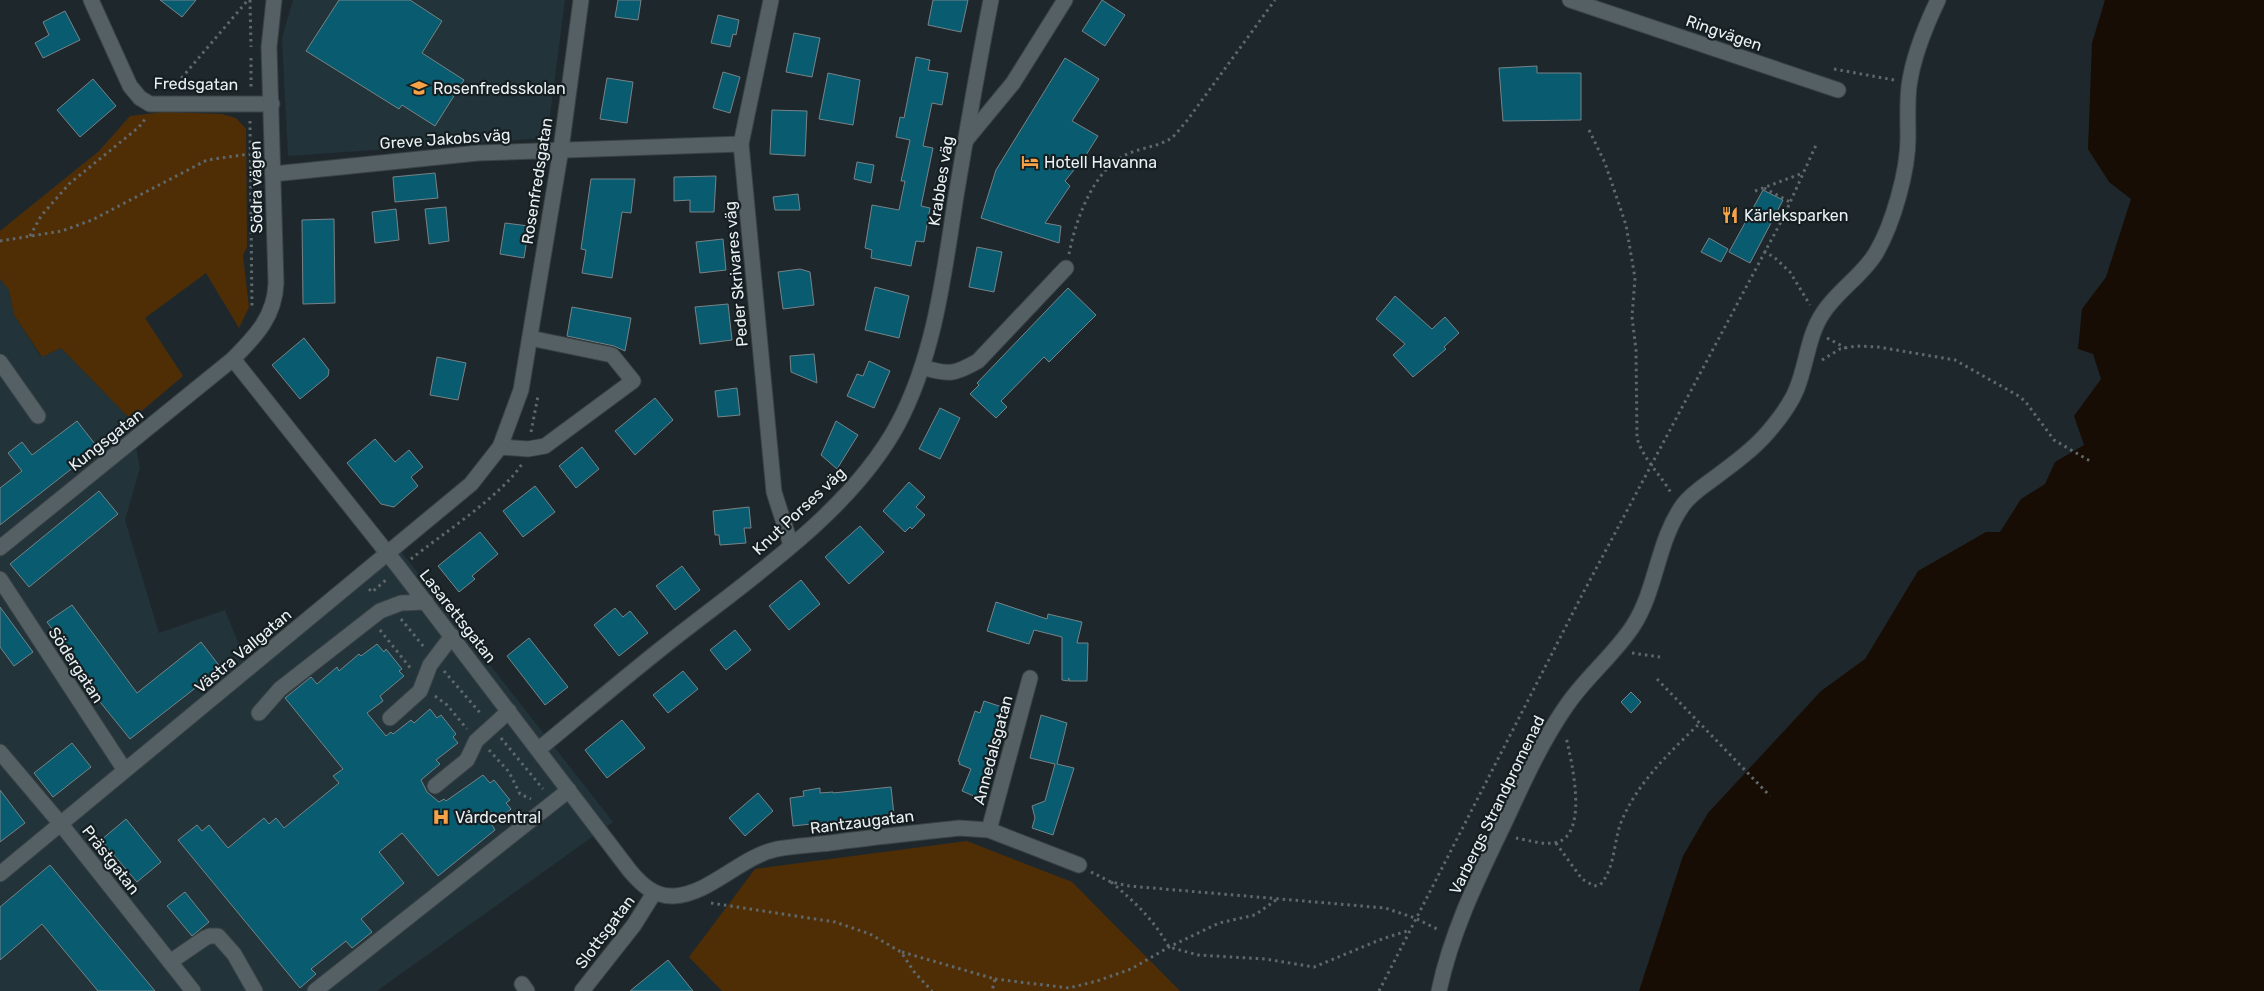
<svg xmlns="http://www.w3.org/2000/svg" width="2264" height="991" font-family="Rubik,sans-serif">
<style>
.built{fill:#223339}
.green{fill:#4f2e06}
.water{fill:#170d04}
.building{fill:#095b70;stroke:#778387}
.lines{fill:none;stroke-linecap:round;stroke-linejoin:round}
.minor-casing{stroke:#3a4245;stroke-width:17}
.path{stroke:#5f686b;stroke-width:3;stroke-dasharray:2.5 4;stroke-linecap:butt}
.minor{stroke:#546064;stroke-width:15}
.labels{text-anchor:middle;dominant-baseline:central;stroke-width:4.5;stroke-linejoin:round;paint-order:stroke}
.street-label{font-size:16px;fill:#eaf0f3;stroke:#151f22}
.poi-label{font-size:16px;fill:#eaf0f3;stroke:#151f22;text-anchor:start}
</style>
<rect width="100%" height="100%" fill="#1e282c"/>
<!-- built -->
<g class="built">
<polygon points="293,0 565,0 547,138 288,156 282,38"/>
<polygon points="0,279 9,290 14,315 41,357 61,348 131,420 140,468 125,520 159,633 225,610 247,664 393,541 613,822 377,991 0,991"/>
</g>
<!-- green -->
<g class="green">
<polygon points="164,112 222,114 236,118 246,129 247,246 243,256 249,307 239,328 206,273 145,318 183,376 131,420 61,348 42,357 14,315 9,290 0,279 0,231 99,151 130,116"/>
<polygon points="967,841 1072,882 1180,991 722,991 689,957 755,869"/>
</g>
<!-- water -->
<polygon class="water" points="2105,0 2264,0 2264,991 1639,991 1683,856 1708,813 1821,691 1865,659 1918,571 1986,532 2000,532 2021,499 2045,484 2055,462 2084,445 2074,416 2101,379 2093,354 2078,349 2082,309 2106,277 2131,199 2109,182 2088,149 2092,43"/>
<!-- building -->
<g class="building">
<polygon points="160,0 196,0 182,17"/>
<polygon points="339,0 410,0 442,21 422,53 464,80 435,126 402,105 399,109 306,51"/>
<polygon points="618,0 641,0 638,20 615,17"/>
<polygon points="933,0 968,0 961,32 928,25"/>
<polygon points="1102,0 1125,15 1105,46 1082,31"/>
<polygon points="65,11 80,40 43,58 35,43 49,35 43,22"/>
<polygon points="718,15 739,20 736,35 733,34 730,47 711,43"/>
<polygon points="794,33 820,38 812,77 786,72"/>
<polygon points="916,57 930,60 928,70 948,73 942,105 932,103 923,146 933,148 921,206 930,208 924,242 916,241 911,266 871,258 872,250 865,248 872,205 899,210 905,181 901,181 910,140 896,137 900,117 904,118"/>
<polygon points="1065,58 1099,79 1072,121 1098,136 1086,155 1065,181 1070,186 1045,223 1061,226 1059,243 981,218 996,170"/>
<polygon points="1537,66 1537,73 1581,73 1581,120 1503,121 1499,68"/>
<polygon points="723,72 740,77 730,113 713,108"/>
<polygon points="828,73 860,80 853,125 819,119"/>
<polygon points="607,78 633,82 627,123 600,119"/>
<polygon points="93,79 116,106 80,137 57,110"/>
<polygon points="772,110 807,111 805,156 770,154"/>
<polygon points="857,162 874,165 871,183 854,179"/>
<polygon points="435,173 438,198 395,202 393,177"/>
<polygon points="716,176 714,212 690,212 690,200 674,201 674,177"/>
<polygon points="591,179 635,179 631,213 622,212 612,278 582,273 586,250 581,249"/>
<polygon points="1763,190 1783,200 1750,263 1729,252"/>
<polygon points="798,194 800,210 775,210 773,197"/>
<polygon points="446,207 449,241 429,244 425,209"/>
<polygon points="396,209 399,240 375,243 372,212"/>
<polygon points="334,219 335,303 303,304 302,220"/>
<polygon points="505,223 529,226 524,258 500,254"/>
<polygon points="1709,238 1728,249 1721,262 1701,252"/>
<polygon points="723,239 726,270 700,273 696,242"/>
<polygon points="977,247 1002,252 994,292 969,287"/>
<polygon points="800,269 810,272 814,305 783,309 778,272"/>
<polygon points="875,287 909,296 899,338 865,330"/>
<polygon points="1068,288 1096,315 1049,362 1044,357 1001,401 1007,407 996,418 970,394 979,385 977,383"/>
<polygon points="1395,296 1432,329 1445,317 1459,333 1444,347 1446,349 1413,377 1393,355 1405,344 1376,319"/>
<polygon points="728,304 732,340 700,344 695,307"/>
<polygon points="572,307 631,318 625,351 614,346 567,336"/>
<polygon points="304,338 329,370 328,376 300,399 272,365"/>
<polygon points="814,354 817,383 791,372 790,356"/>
<polygon points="437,357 466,363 458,400 430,395"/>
<polygon points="869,361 890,371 874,408 847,396 857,374 863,376"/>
<polygon points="737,388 740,415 718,417 715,391"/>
<polygon points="655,398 673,420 635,455 615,431"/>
<polygon points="940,408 960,418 940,459 919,449"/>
<polygon points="77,421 98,448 0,525 0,488 22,471 8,453 22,442 32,455"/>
<polygon points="836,421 858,435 837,469 821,455"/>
<polygon points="375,439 395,462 409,450 423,467 411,477 418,486 394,507 381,504 347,463"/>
<polygon points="582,447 599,469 576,488 559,466"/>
<polygon points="909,482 925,497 916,507 925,515 912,529 910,527 905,532 883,511"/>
<polygon points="535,486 555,512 523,537 503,511"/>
<polygon points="99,491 118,514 29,587 10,564"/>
<polygon points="749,507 751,528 744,528 746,543 720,545 719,535 715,535 713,511"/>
<polygon points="860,526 884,552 849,584 825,557"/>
<polygon points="480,532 498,554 472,576 475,579 459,592 438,566"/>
<polygon points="682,566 700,590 675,610 656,586"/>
<polygon points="801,580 820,604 789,630 769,606"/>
<polygon points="996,602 1047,619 1048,614 1082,622 1077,643 1088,643 1087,681 1069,681 1069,678 1068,681 1062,680 1062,637 1034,630 1029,644 987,631"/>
<polygon points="72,605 137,693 201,642 221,668 130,739 92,692 96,688 47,622"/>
<polygon points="0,607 33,652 14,666 0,647"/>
<polygon points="615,608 623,617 630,611 648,633 619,656 594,625"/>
<polygon points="735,630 751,650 726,670 710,650"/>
<polygon points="529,638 568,687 545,705 507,656"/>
<polygon points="377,644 384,652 386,649 402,669 399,671 404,676 380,696 383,701 367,713 386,736 391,732 393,734 411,720 414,723 430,709 437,718 441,715 456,734 453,737 458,743 436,760 440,764 421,780 427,792 439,802 444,799 446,801 483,775 490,783 494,780 510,800 506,803 511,809 492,825 495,830 438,876 402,833 379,852 404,883 361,919 372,932 352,948 346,941 311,969 316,974 300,988 178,840 197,825 202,831 209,825 228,848 264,818 269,824 276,818 284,828 339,783 333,776 343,769 285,698 311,677 317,684 337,667 339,671 359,654 361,656"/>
<polygon points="683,671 698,689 668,713 653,695"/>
<polygon points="1631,692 1641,702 1631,713 1621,702"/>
<polygon points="984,701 1008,709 989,767 995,769 983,800 962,791 971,769 959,764 960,762 958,761 975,711 980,713"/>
<polygon points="1041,715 1067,723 1057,764 1074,768 1053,835 1032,828 1035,818 1032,806 1045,801 1055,764 1030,758"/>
<polygon points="622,720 645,748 607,778 585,750"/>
<polygon points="72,743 91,767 53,797 34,773"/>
<polygon points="891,787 894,815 793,826 790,798 804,796 803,791 820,788 820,793 833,792 833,793"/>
<polygon points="0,790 25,823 0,842"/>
<polygon points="758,793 773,811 745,836 729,818"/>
<polygon points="126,819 161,862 137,882 101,840"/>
<polygon points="50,865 155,991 98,991 42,924 0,960 0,907"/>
<polygon points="185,892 209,922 192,936 167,906"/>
<polygon points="668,960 693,991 630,991"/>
</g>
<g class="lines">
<!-- minor casing -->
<g class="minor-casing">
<g id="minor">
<polyline points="91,0 130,86 140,98 150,104 272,104"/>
<polyline points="771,0 741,144 774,492 791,545"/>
<polyline points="1570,0 1838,90"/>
<polyline points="966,140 1013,83 1065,0"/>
<polyline points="273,174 478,153 741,144"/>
<path d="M 233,359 L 400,569 L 630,871 C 641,884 654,897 674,896 C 710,894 740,857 777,849 C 794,846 813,845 830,843 C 873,837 916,833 959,828 L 989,830 L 1079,865"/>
<polyline points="0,362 38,416"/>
<path d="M 922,367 C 948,375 954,375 978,361 L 1066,268"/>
<polyline points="500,447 528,449 545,446 633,381 612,355 530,338"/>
<path d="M 0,548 L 233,359 C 256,336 275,316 276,283 L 269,47 L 274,0"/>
<polyline points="0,579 124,769"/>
<polyline points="259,713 280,689 380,611 401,603 426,602"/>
<polyline points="390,718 420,691 430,665 452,636"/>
<path d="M 539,749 C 578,717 617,684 657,652 C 737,587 848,517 898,424 C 935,354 944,273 956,196 C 967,131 978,65 991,0"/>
<polyline points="0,752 60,823 193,991"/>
<polyline points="435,786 467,760 476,741 509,711"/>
<polyline points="989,830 1030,678"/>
<polyline points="0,874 471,484 500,447 521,390 561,149 581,0"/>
<polyline points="170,962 205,938 210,936 218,936 234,954 255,991"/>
<polyline points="522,984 527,991"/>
<polyline points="315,991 569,790"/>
<polyline points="582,991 634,925 654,893"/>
<path d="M 1439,991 C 1451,933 1477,880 1503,826 C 1522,785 1541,742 1567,705 C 1586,677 1614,655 1633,626 C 1657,589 1657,541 1683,505 C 1691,494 1702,487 1713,479 C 1732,465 1754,449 1769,431 C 1780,418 1791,404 1797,388 C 1807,363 1808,335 1823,313 C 1837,291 1862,276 1876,253 C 1893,224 1908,171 1908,138 C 1908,120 1907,104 1909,86 C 1913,57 1925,27 1938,0"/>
</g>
</g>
<!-- path -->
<g class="path">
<polyline points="250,0 251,47"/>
<polyline points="251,58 251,89"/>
<polyline points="1834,69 1894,80"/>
<polyline points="173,88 248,0"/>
<polyline points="250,121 252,309"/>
<path d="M 1589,130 L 1605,163 L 1626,225 L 1635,278 L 1632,317 L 1636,350 L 1637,438 C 1643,459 1661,475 1671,493"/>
<polyline points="1764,188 1790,202"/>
<polyline points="1755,191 1803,173"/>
<polyline points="30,236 41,216 69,184 139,127 146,118"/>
<polyline points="0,241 62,231 92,220 207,160 249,154"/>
<polyline points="1764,251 1775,258 1790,272 1810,305"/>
<path d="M 1069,254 C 1075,223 1091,176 1120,158 C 1135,148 1155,148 1170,139 C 1176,135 1181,127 1186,122 L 1275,0"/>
<polyline points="1827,338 1846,348"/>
<polyline points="1822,360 1840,349 1856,346 1878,347 1955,360 2017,395 2025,401 2054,440 2090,461"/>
<polyline points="531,432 538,396"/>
<path d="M 411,559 C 442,534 501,496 522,464"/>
<polyline points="369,589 372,592 387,579"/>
<polyline points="401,619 424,647"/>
<polyline points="380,630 412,670"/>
<polyline points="1632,653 1660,657"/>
<polyline points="444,671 481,714"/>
<polyline points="1657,679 1770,796"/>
<polyline points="435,696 447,705 467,729"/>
<polyline points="501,738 543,789"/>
<polyline points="489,750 509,772 520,794 531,799"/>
<path d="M 1516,838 C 1528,840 1546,846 1558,842 C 1589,832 1571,759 1566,737"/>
<path d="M 1556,843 L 1582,879 L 1594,886 L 1600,885 C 1616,867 1613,841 1622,820 C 1638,782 1671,751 1700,723"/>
<polyline points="1091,872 1111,882 1129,886 1385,908 1415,918 1439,930"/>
<path d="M 1111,882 C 1135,902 1154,920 1169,947 L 1198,955 L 1265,959 L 1314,967 L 1382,939 L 1410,930"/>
<polyline points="711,903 835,922 870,934 901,952 915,973 932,991"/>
<polyline points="902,952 995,979 992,991"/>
<polyline points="995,979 1069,988 1097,981 1131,969 1169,947 1219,923 1255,915 1276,900"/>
<polyline points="1379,991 1582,595 1783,218 1816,145"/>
</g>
<!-- minor -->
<use href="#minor" class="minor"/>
</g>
<!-- icons -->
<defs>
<g id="school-bare" transform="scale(1.35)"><path d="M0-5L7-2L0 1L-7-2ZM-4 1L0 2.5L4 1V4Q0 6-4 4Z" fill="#f6a247" stroke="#151f22" stroke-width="2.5" paint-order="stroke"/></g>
<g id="hotel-bare" transform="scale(1.35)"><path d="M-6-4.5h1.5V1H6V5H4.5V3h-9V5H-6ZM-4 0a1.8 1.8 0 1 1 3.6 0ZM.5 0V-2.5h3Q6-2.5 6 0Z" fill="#f6a247" stroke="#151f22" stroke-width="2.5" paint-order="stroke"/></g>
<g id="restaurant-bare" transform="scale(1.35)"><path d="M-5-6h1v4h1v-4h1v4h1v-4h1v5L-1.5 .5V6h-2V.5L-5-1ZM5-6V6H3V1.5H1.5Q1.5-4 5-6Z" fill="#f6a247" stroke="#151f22" stroke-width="2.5" paint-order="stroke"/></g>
<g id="hospital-bare" transform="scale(1.35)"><path d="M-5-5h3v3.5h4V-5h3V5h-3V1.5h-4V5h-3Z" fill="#f6a247" stroke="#151f22" stroke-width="2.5" paint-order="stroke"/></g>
</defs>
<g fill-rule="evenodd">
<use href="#school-bare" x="419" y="88"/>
<use href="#hotel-bare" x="1030" y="162"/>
<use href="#restaurant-bare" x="1730" y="215"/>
<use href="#hospital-bare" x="441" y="817"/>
</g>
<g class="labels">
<!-- street labels -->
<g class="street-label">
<text transform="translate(1724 33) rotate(19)">Ringvägen</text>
<text transform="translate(196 84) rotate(1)">Fredsgatan</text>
<text transform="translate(445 139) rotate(-4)">Greve Jakobs väg</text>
<text transform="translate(537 181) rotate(-81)">Rosenfredsgatan</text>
<text transform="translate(941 181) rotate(-81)">Krabbes väg</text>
<text transform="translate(256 187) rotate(-91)">Södra vägen</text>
<text transform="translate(736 274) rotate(-95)">Peder Skrivares väg</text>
<text transform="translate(106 440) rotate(-38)">Kungsgatan</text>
<text transform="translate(799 511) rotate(-43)">Knut Porses väg</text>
<text transform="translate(458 616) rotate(52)">Lasarettsgatan</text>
<text transform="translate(243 651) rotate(-40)">Västra Vallgatan</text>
<text transform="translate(76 665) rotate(57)">Södergatan</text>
<text transform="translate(993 750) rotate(-75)">Annedalsgatan</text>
<text transform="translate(1497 805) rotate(-64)">Varbergs Strandpromenad</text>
<text transform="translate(862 822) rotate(-7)">Rantzaugatan</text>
<text transform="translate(111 860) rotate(52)">Prästgatan</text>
<text transform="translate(605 932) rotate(-53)">Slottsgatan</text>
</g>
<!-- poi labels -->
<g class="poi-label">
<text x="433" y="88">Rosenfredsskolan</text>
<text x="1044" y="162">Hotell Havanna</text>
<text x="1744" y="215">Kärleksparken</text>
<text x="455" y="817">Vårdcentral</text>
</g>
</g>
</svg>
